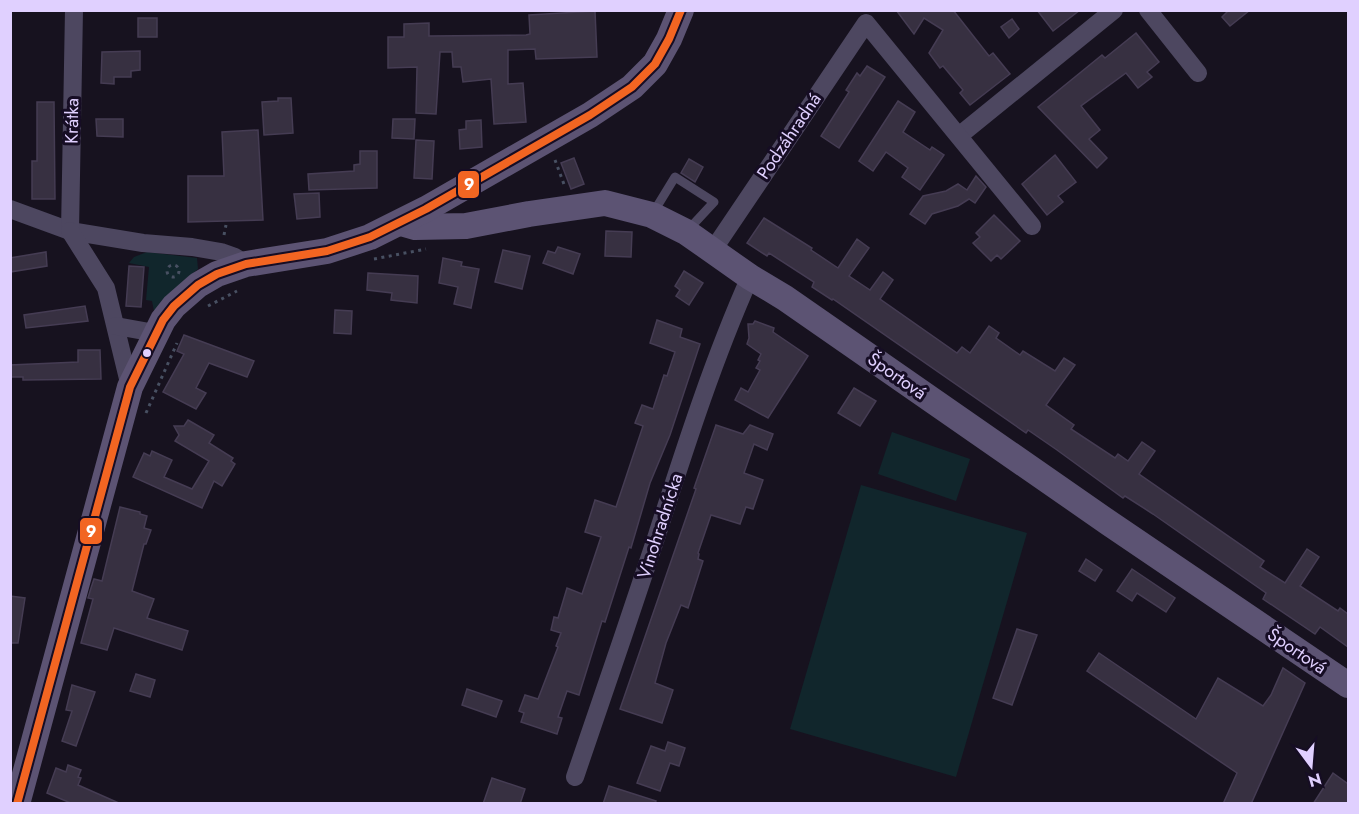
<svg xmlns="http://www.w3.org/2000/svg" width="1359" height="814" font-family="Jost,sans-serif">
<style>
.green{fill:#11262c}
.building{fill:#373041;stroke:#453c53;stroke-width:1.5}
.lines{fill:none;stroke-linecap:round;stroke-linejoin:round}
.path{stroke:#485062;stroke-width:3;stroke-dasharray:3 4.5;stroke-linecap:butt}
.lane{stroke:#4d4760;stroke-width:9}
.street{stroke:#4d4760;stroke-width:18}
.secondary{stroke:#5c5373;stroke-width:26}
.bus-1-casing{stroke:#160d24;stroke-width:12}
.bus-1{stroke:#f26522;stroke-width:8}
.bus-dot{fill:#e0d0ff;stroke:#160d24;stroke-width:2}
.labels{text-anchor:middle;dominant-baseline:central;stroke-width:6;stroke-linejoin:round;paint-order:stroke}
.street-label{font-size:18px;fill:#e0d0ff;stroke:#160d24}
.line-badge{stroke:#160d24;stroke-width:2}
.badge-label{font-size:16px;text-anchor:middle;font-weight:bold;fill:#fff}
</style>
<rect width="100%" height="100%" fill="#17121f"/>
<!-- green -->
<g class="green">
<polygon points="147,252 197,258 198,269 182,282 154,311 152,301 146,300 149,267 129,263 134,257"/>
<polygon points="892,432 970,459 956,501 878,474"/>
<polygon points="861,485 1027,533 956,777 790,729"/>
</g>
<!-- building -->
<g class="building">
<polygon points="896,10 953,10 989,56 993,53 1010,74 970,105 960,93 963,90 943,66 940,68 929,53 943,30 924,18 914,34"/>
<polygon points="1037,10 1080,10 1053,31"/>
<polygon points="1229,10 1250,10 1230,26 1222,17"/>
<polygon points="595,11 597,57 536,59 535,49 508,50 508,84 523,83 526,122 494,124 491,79 463,82 461,67 453,67 452,52 440,52 436,114 416,113 417,67 388,68 388,37 404,37 404,24 429,23 429,36 526,35 530,34 529,15"/>
<rect x="138" y="18" width="19" height="19"/>
<polygon points="1012,19 1019,29 1009,38 1001,27"/>
<polygon points="1136,33 1159,62 1147,72 1152,77 1138,88 1126,73 1081,106 1100,130 1089,139 1107,158 1097,168 1038,107 1102,55 1105,58"/>
<polygon points="140,51 140,70 131,71 131,77 114,77 114,84 101,83 102,52"/>
<polygon points="867,66 885,77 839,148 821,136 849,92 846,90 857,73 860,76"/>
<polygon points="278,98 291,98 293,133 264,135 262,102 278,101"/>
<polygon points="898,101 915,112 903,132 930,150 932,147 944,155 920,190 902,177 908,168 886,152 873,171 859,161"/>
<polygon points="37,102 54,102 55,199 32,199 32,161 37,161"/>
<polygon points="96,119 123,119 123,137 97,136"/>
<polygon points="393,119 415,119 414,139 392,138"/>
<polygon points="481,120 482,147 460,149 459,130 466,129 466,121"/>
<polygon points="258,130 263,220 188,222 188,176 224,176 222,132"/>
<polygon points="416,140 434,141 432,179 414,178"/>
<polygon points="360,151 377,151 377,188 309,190 308,174 354,171 354,165 360,164"/>
<polygon points="1055,155 1076,182 1058,196 1063,202 1047,215 1022,184"/>
<polygon points="574,158 584,184 571,189 561,163"/>
<polygon points="689,159 703,167 695,182 681,173"/>
<polygon points="976,176 986,187 975,203 969,199 958,206 932,214 925,224 910,214 923,196 946,191 958,184 967,190"/>
<polygon points="319,193 320,217 297,219 294,194"/>
<polygon points="994,215 1020,241 1001,259 997,255 991,261 973,243 980,237 976,233"/>
<polygon points="764,218 812,248 811,250 838,268 857,239 869,248 849,276 870,290 883,272 893,280 880,299 957,353 962,347 970,353 989,326 999,333 996,338 1020,355 1023,351 1055,371 1064,358 1075,365 1046,405 1074,425 1071,429 1115,458 1118,454 1128,461 1142,442 1155,451 1139,474 1264,561 1260,567 1285,583 1307,549 1319,557 1300,586 1338,611 1340,608 1348,614 1348,647 1320,627 1315,634 1263,599 1266,593 1153,514 1125,496 1123,498 1057,450 1028,430 1026,433 833,299 832,300 812,287 814,282 769,253 767,256 747,243"/>
<polygon points="606,231 632,232 631,257 605,256"/>
<polygon points="558,247 580,254 573,274 543,263 548,251 555,253"/>
<polygon points="503,250 530,256 522,289 495,282"/>
<polygon points="46,252 47,266 10,272 10,258"/>
<polygon points="443,258 462,262 461,266 479,269 471,308 454,304 458,287 439,283"/>
<polygon points="129,266 144,267 141,307 126,306"/>
<polygon points="684,271 703,283 689,305 676,296 680,290 675,286"/>
<polygon points="368,273 418,276 417,303 391,300 392,293 367,290"/>
<polygon points="85,306 88,321 26,328 24,315"/>
<polygon points="335,310 352,311 351,334 334,333"/>
<polygon points="657,320 682,329 680,337 700,344 670,435 650,483 631,548 629,547 605,622 602,621 579,695 567,691 558,717 562,718 557,734 521,722 524,713 519,711 525,695 538,699 558,647 556,646 561,633 551,630 554,617 558,618 567,588 582,594 601,537 585,532 595,500 616,507 643,426 635,423 642,405 653,409 664,375 667,376 675,352 650,343"/>
<polygon points="755,321 774,328 773,332 808,356 768,418 735,400 741,388 748,392 760,370 756,368 760,361 758,360 761,354 747,344 749,338 748,324 753,324"/>
<polygon points="184,335 254,361 247,377 209,363 196,388 206,393 196,409 163,392 184,354 177,351"/>
<polygon points="78,350 100,350 101,379 23,380 23,377 10,377 10,365 78,362"/>
<polygon points="854,388 876,401 860,426 838,413"/>
<polygon points="188,420 214,435 209,443 233,458 231,461 235,464 222,486 214,481 202,508 133,477 144,453 150,456 152,451 172,460 164,477 192,489 209,461 175,441 179,435 174,426 184,426"/>
<polygon points="716,425 743,434 750,425 773,434 767,450 754,444 744,473 763,480 753,509 746,507 740,524 711,515 698,553 699,554 698,559 703,561 688,608 681,605 666,643 655,683 673,690 662,723 620,709 696,489 694,488"/>
<polygon points="120,507 140,512 140,514 147,516 144,528 151,530 146,544 144,544 132,591 154,599 147,618 188,631 182,650 114,628 107,650 81,643 93,599 88,598 91,588 94,579 102,581"/>
<polygon points="1086,559 1102,570 1095,581 1079,571"/>
<polygon points="1132,569 1175,598 1166,612 1137,593 1132,601 1117,591"/>
<polygon points="10,596 25,598 18,643 10,643"/>
<polygon points="1017,629 1037,635 1012,705 993,698"/>
<polygon points="1099,653 1196,719 1218,678 1263,706 1271,695 1283,668 1305,683 1251,804 1223,804 1237,773 1087,671"/>
<polygon points="136,674 155,680 150,697 130,691"/>
<polygon points="72,685 95,692 76,746 62,741 72,711 66,710"/>
<polygon points="467,689 502,701 496,717 462,705"/>
<polygon points="668,742 685,748 679,766 670,763 660,791 637,783 651,746 665,751"/>
<polygon points="68,765 81,770 78,777 81,778 78,785 121,804 73,804 47,793 56,768 66,772"/>
<polygon points="1333,773 1348,784 1348,804 1313,804"/>
<polygon points="492,778 525,789 520,804 483,804"/>
<polygon points="609,786 656,801 655,804 603,804"/>
</g>
<g class="lines">
<!-- path -->
<g class="path">
<polyline points="555,160 565,187"/>
<polyline points="224,235 226,225"/>
<polyline points="374,259 426,249"/>
<circle cx="173" cy="271" r="6"/>
<polyline points="208,306 237,291"/>
<polyline points="146,413 177,343"/>
</g>
<!-- lane -->
<polyline class="lane" points="653,213 675,177 714,202 688,230"/>
<!-- street -->
<g class="street">
<polyline points="1148,10 1198,73"/>
<polyline points="960,135 1114,10"/>
<polyline points="10,209 70,231 143,243 192,247 221,252 235,257 246,264"/>
<polyline points="70,231 74,10"/>
<polyline points="70,231 106,288 130,387"/>
<polyline points="713,250 866,23 1032,226"/>
<polyline points="116,326 155,333"/>
<path d="M 575,777 C 603,696 630,616 657,535 C 685,448 713,360 750,277"/>
</g>
<!-- secondary -->
<g class="secondary">
<polyline points="401,223 415,227 466,226 529,214 605,203 652,215 686,232 750,277 785,298 1109,523 1348,685"/>
<polyline points="17,804 130,387 163,320 174,306 198,285 217,274 246,264 327,251 370,237 426,209 590,115 632,87 655,64 669,39 681,10"/>
</g>
<!-- bus-1 casing -->
<g class="bus-1-casing">
<polyline id="bus-1" points="17,804 130,387 163,320 174,306 198,285 217,274 246,264 327,251 370,237 426,209 590,115 632,87 655,64 669,39 681,10"/>
</g>
<!-- bus-1 -->
<use href="#bus-1" class="bus-1"/>
</g>
<!-- markers -->
<circle class="bus-dot" cx="147" cy="353" r="5"/>
<g class="labels">
<!-- street labels -->
<g class="street-label">
<text transform="translate(72 121) rotate(-89)">Krátka</text>
<text transform="translate(789 136) rotate(-56)">Podzáhradná</text>
<text transform="translate(897 376) rotate(35)">Športová</text>
<text transform="translate(660 526) rotate(-72)">Vinohradnícka</text>
<text transform="translate(1297 651) rotate(34)">Športová</text>
</g>
</g>
<g class="line-badge">
<rect x="457" y="170" width="23" height="29" rx="6" fill="#f26522"/>
<rect x="79" y="517" width="24" height="28" rx="6" fill="#f26522"/>
</g>
<g class="badge-label">
<text x="469" y="190">9</text>
<text x="91" y="537">9</text>
</g>
<!-- border -->
<rect width="1359" height="814" fill="none" stroke="#e0d0ff" stroke-width="24"/>
<!-- north arrow -->
<g transform="translate(1311 766) rotate(164)" stroke="#160d24" stroke-width="4.5" paint-order="stroke">
<path d="M0-4.5L10 22L0 15L-10 22Z" fill="#e0d0ff"/>
<text y="-9" font-size="16" font-weight="bold" text-anchor="middle" fill="#e0d0ff">N</text>
</g>
</svg>
